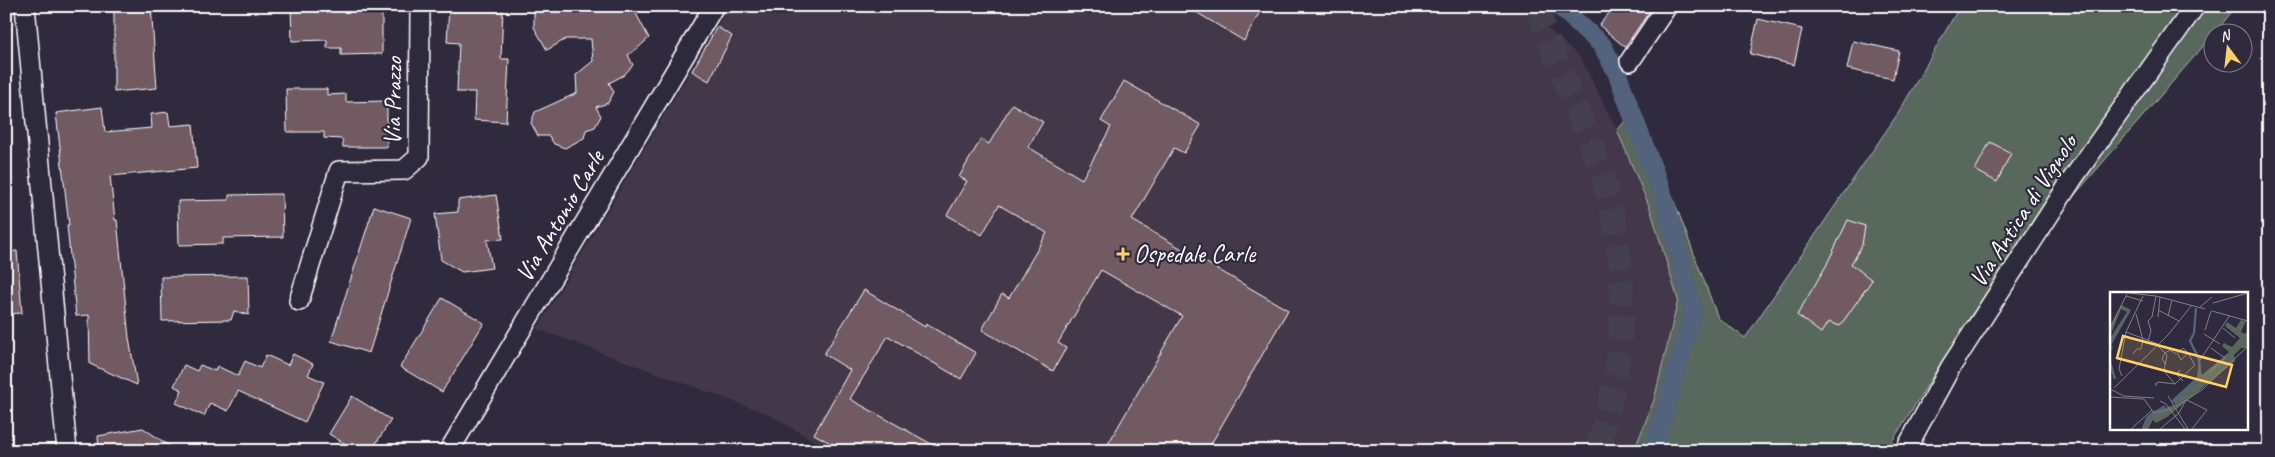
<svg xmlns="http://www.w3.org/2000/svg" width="2275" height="457" font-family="Caveat,sans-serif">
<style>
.built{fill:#433848}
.green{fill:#59675d;stroke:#acb3ae}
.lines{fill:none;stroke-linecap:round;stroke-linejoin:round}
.canal{stroke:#53627d;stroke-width:19}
.building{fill:#715a62;stroke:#fff}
.major-tunnel{stroke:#443f50;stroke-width:24;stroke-dasharray:24 12;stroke-linecap:butt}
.minor-casing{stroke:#fff;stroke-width:22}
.minor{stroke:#2f2a3d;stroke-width:19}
.poi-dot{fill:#ffd166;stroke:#2f2a3d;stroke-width:2}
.labels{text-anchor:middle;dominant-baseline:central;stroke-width:4.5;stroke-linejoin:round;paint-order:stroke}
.street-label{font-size:25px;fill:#fff;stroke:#2f2a3d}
.poi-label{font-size:25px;fill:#fff;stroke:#2f2a3d;text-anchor:start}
.inset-river{fill:none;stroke:#53627d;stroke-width:2.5}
.inset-road{fill:none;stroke:#827f8b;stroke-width:1}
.view{fill:#ffd166;fill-opacity:0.15;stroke:#ffd166;stroke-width:2.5}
.inset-edge{fill:none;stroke:#fff;stroke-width:2.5}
</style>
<rect width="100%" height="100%" fill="#2f2a3d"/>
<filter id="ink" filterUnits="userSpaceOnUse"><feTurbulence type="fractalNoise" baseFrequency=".02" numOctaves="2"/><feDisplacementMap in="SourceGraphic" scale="10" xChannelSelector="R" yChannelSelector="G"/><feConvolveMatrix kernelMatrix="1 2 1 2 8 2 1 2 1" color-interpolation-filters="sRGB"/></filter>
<g filter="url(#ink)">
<!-- built -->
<polygon class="built" points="729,6 1522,6 1580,57 1617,130 1650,208 1678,300 1654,400 1634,451 831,451 768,414 537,329"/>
<!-- green -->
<polygon class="green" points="1960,6 2236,6 2216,32 2212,32 2212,36 1972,314 1886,451 1634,451 1654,400 1678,300 1650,208 1617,130 1639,107 1718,318 1745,338 1899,112"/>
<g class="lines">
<!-- canal -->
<polyline class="canal" points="1559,6 1602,45 1617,73 1667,208 1693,310 1653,451"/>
</g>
<!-- building -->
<g class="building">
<polygon points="114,6 151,6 157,88 114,92"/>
<polygon points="291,6 382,6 382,54 341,55 341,48 327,48 327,40 292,41"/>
<polygon points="469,6 503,6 501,59 509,59 506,122 474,120 475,92 457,92 459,43 447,42 449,7"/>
<polygon points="543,6 632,6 649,38 638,48 628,55 633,65 624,75 609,83 614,92 608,103 596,107 601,116 595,127 586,130 584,138 565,148 554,144 549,136 538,136 531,123 535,112 577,93 576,75 593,61 591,39 566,39 547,50 534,27 534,11"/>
<polygon points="1186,6 1263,6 1244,41"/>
<polygon points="1615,6 1653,6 1625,47 1599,25"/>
<polygon points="1758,19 1802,29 1794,65 1750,54"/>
<polygon points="717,27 732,36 709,81 692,71"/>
<polygon points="1853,41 1899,51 1893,79 1847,69"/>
<polygon points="1124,81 1201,125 1184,153 1174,148 1132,220 1288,310 1207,451 1104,451 1182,316 1101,270 1058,343 1066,348 1053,371 982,330 1002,294 1009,298 1047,233 999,205 982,235 947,215 967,181 959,177 981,139 989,144 1012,104 1043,122 1028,147 1082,179 1111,127 1101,121"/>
<polygon points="286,89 327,89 327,95 346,94 346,102 387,101 387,147 343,147 342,139 324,138 324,132 287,132"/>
<polygon points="102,107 105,132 152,128 151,114 168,112 170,126 193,124 197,168 110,176 115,220 117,220 129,338 137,385 90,364 89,315 76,316 67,225 69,225 56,113"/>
<polygon points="1990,142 2011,153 1997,182 1975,170"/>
<polygon points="282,194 283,237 223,238 223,244 179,245 178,201 229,200 229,195"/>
<polygon points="496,195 503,239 487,240 492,268 462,272 441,260 435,214 458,212 458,200"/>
<polygon points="374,206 411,218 369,353 331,341"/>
<polygon points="1848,220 1865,226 1862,245 1851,264 1872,280 1840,326 1828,322 1821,333 1797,315 1826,266"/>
<polygon points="17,251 22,313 6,314 6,252"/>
<polygon points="248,276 249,315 234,311 231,320 162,321 161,277"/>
<polygon points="864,290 925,327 926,324 976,353 961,379 888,336 850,399 944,451 845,451 814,434 850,370 824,354"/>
<polygon points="442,298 484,323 442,392 400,367"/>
<polygon points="293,354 313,364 308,375 324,382 305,422 238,391 228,411 210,403 204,416 176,403 182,390 174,386 184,365 197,371 200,365 215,371 217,366 238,376 245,361 260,368 266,355 288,365"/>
<polygon points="352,396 391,420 371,451 357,451 329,434"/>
<polygon points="143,428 177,451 99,451 98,436"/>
</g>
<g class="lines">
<!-- major-tunnel -->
<path class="major-tunnel" d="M 1537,6 C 1553,58 1577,107 1596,158 C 1632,253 1628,355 1597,451"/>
<!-- minor casing -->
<g class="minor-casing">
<g id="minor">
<polyline points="25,6 67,451"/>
<polyline points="1630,61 1667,6"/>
<polyline points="299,301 339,171 404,170 419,157 420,6"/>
<polyline points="449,451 714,6"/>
<polyline points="1905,451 1950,368 2073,178 2195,6"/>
</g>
</g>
<!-- minor -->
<use href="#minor" class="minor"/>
</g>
</g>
<!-- markers -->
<path class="poi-dot" d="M1120.5 246.5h5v5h5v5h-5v5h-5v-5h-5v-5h5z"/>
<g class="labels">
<!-- street labels -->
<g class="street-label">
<text transform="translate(393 101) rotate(-89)">Via Prazzo</text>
<text transform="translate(2023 211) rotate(-57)">Via Antica di Vignolo</text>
<text transform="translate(560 216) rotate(-59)">Via Antonio Carle</text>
</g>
<!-- poi labels -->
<g class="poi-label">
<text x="1134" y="254">Ospedale Carle</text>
</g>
</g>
<!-- overview -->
<g transform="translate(2110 292)">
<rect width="138" height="138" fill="#2f2a3d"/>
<path d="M 11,13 L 21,18 L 1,53 L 3,55 L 0,61 L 0,46 L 17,20 L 11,17 L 0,45 L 0,34 ZM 131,28 L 136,29 L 131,40 L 135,42 L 137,39 L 137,56 L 131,56 L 124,63 L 125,69 L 57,125 L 46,131 L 43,128 L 38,137 L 32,137 L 36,125 L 43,119 L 65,113 L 63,107 L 87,85 L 89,71 L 92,83 L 119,60 L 112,54 L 114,51 L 122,55 L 130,46 L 115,34 L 117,30 L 126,36 Z" fill="#59675d"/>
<path class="inset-river" d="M 0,53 L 19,19M 0,70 L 5,87M 62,110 L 85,90 L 90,81 L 89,67 L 80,49 L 84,41 L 86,16M 33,137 L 38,125 L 55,114"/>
<path class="inset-road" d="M 10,0 L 46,4 L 95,17M 16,4 L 33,9M 33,4 L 16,40 L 48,52M 103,11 L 138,1M 90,15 L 102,5M 48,18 L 69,29M 102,19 L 138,29M 58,24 L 62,8M 48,25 L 50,5M 0,36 L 17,2M 113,36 L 125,46M 95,38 L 101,19M 94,42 L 110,52M 38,49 L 41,39 L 38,29 L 42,25 L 46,4M 23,62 L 27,57 L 31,57 L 33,48 L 26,22M 90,68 L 120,23M 55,72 L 52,66 L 55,61 L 60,58 L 66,62M 99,80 L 115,66 L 101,56M 67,83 L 70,78 L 66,82 L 73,89M 12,84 L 9,77 L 16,40M 65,92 L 85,73 L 84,72 L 78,61 L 73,56 L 67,61 L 71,68 L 78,61M 47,94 L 45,92 L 49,90 L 65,92 L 54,79 L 57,63 L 47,53M 4,96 L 58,43 L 82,13M 0,97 L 14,104 L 44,106M 58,104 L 78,137M 0,105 L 34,107 L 44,121 L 61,117M 77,108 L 97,118 L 82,137M 50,109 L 56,112 L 75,137M 66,115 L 93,97 L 138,54M 21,137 L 42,118M 50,137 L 69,121 L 76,108"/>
<path class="view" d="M 13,44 L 122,73 L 116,95 L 7,66 Z"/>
<rect width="138" height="138" class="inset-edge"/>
</g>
<!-- margin -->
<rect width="2275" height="457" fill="none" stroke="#2f2a3d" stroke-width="25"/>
<rect x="12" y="12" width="2250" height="432" fill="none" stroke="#fff" stroke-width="2" filter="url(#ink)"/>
<!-- north arrow -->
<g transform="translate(2228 48) rotate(345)"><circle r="24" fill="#2f2a3d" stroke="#827f8b"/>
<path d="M0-4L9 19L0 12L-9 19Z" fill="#ffd166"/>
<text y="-8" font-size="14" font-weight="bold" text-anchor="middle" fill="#ffffff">N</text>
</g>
</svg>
